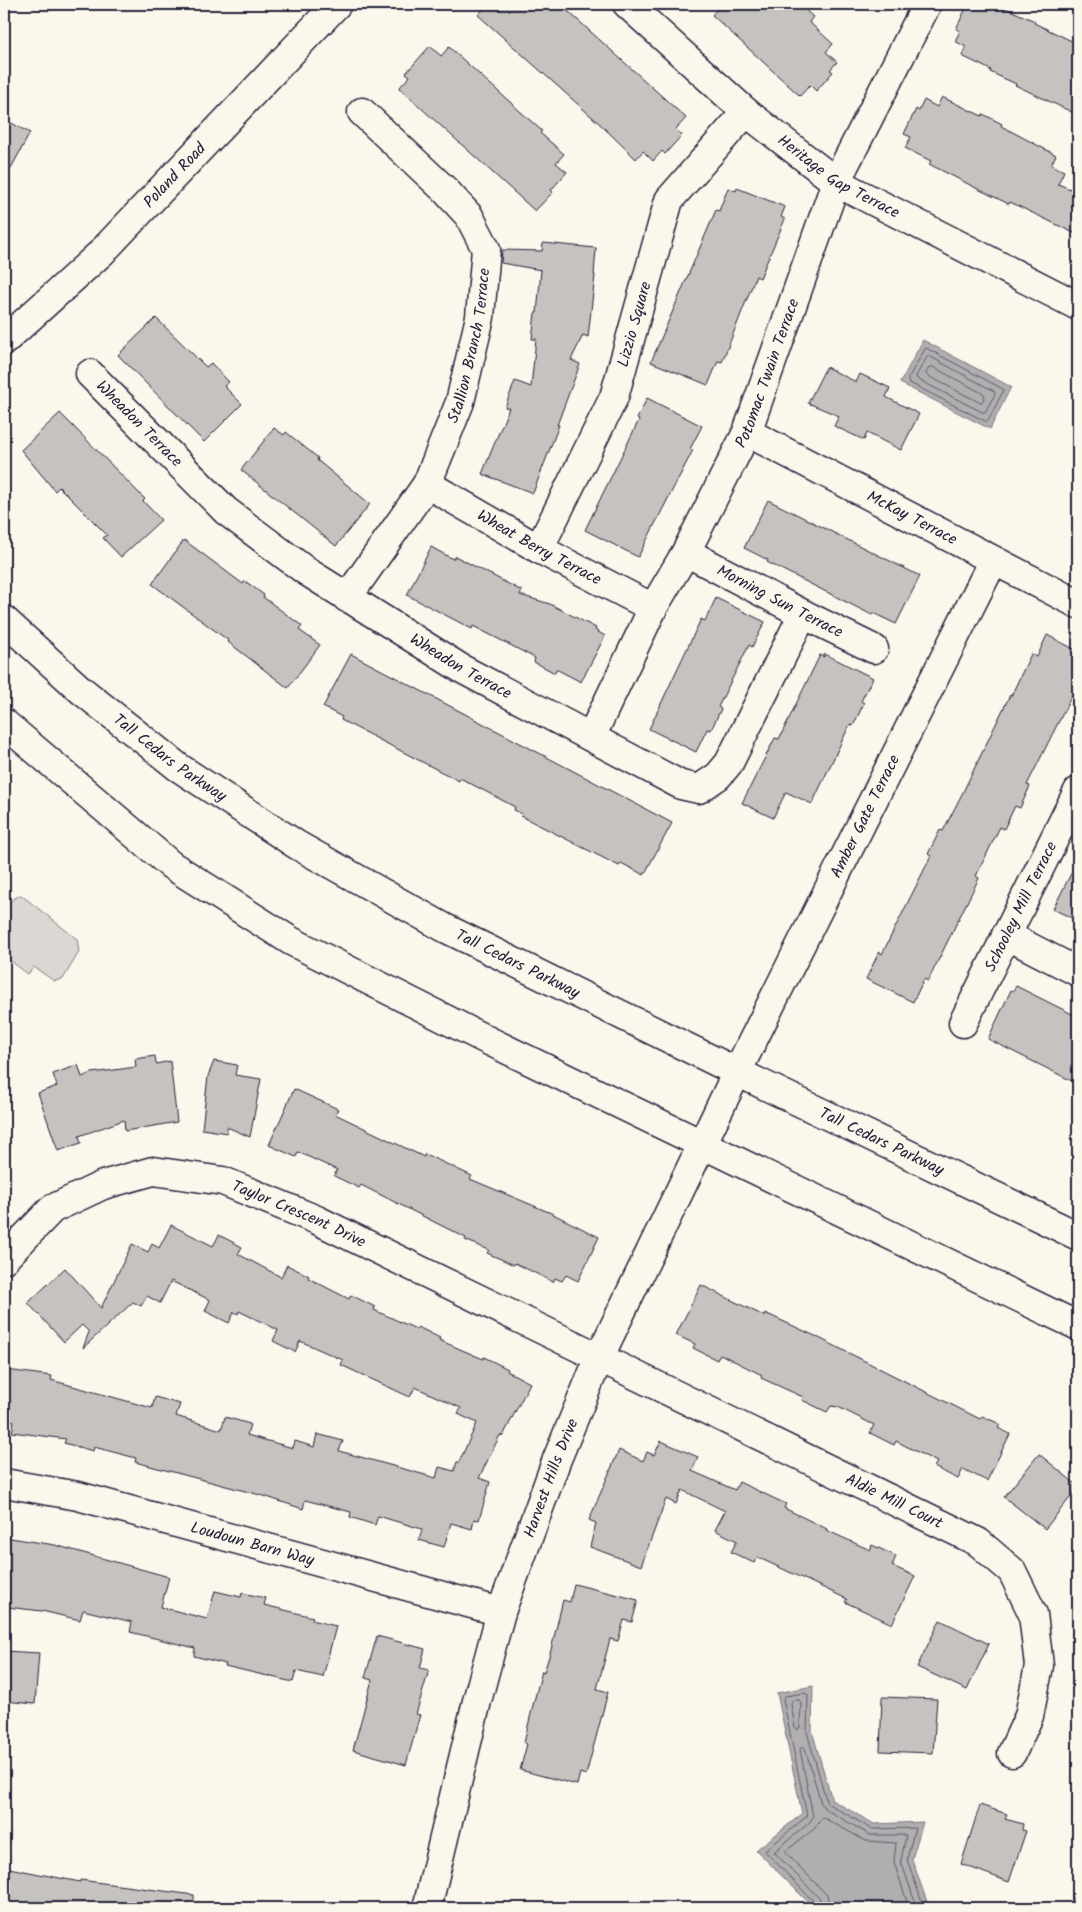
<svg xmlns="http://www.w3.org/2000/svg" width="1082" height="1912" font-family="Kalam,sans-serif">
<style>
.green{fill:#dbd8d3;stroke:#7e7d87}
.water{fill:#b1aeb0;stroke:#787681}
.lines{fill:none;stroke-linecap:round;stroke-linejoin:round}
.shore{stroke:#5b5a6a;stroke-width:1}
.building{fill:#c6c2c0;stroke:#22223b}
.minor-casing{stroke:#22223b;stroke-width:31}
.tertiary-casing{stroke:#22223b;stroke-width:31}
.secondary-casing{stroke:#22223b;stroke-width:31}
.minor{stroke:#fbf7ec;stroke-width:28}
.tertiary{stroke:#fbf7ec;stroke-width:28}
.secondary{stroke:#fbf7ec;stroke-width:28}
.labels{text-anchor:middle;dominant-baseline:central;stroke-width:4;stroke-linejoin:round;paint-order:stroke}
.street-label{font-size:16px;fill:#22223b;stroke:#fbf7ec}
</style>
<rect width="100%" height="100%" fill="#fbf7ec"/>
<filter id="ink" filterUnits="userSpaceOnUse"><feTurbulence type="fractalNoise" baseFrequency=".02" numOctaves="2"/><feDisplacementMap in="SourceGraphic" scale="10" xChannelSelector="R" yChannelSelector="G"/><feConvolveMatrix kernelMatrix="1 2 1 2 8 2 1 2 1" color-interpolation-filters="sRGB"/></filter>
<g filter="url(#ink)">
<!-- green -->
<path class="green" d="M 21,895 L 77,939 L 79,952 L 63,979 L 54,981 L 34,967 L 28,974 L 4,956 L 4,951 L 8,945 L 4,941 C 4,921 0,903 21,895 Z"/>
<!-- water -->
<g class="water">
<polygon points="923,340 1011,387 990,429 900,383"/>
<polygon points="813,1686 812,1731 832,1800 874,1824 923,1822 912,1859 929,1908 814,1908 756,1850 802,1814 777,1693"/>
</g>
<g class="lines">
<!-- shore -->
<g class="shore">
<polygon points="926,348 1003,389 1003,391 988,421 985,421 908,382 908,379"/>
<polygon points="929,356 994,391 995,394 985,412 982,412 917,379 916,376 927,357"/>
<polygon points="930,367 933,367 984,394 985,396 982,402 979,402 928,376 926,374"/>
<polygon points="799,1700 801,1703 800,1727 798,1730 795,1728 791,1704 792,1701"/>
<polyline points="817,1908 815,1903 765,1851 807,1816 783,1699 785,1696 805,1693 808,1695 807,1732 827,1803 872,1829 915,1828 907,1859 924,1908"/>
<polyline points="823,1908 820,1899 774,1852 809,1823 813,1817 800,1749 802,1746 805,1748 821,1803 825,1809 870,1835 906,1835 901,1861 917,1908"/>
<polyline points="831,1908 827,1895 785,1852 815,1828 822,1817 866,1841 896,1843 894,1862 909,1908"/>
</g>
</g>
<!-- building -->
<g class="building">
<polygon points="488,4 560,4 686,118 676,129 682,135 665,154 662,151 653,161 643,151 636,159 600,124 478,15"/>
<polygon points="722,4 799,4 813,17 809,22 833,44 826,52 837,62 830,70 833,72 816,91 810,85 800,96 712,15"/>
<polygon points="968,4 996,4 1035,21 1034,23 1078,44 1078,115 1015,85 1016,84 990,72 991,70 962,56 966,47 955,41 960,31 956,29"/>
<polygon points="430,46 441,56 449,47 542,131 540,133 564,154 556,163 567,172 551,190 553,192 535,211 399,88 410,76 406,73"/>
<polygon points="942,97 982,116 983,114 1002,124 1001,126 1056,155 1051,165 1064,171 1058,184 1078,192 1078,235 1010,202 1009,204 980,190 929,164 931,161 905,148 911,137 904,134 916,109 919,111 924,100 937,107"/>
<polygon points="4,119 30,133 4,181"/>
<polygon points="728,188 736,191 737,188 785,207 781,217 785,219 760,278 756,276 722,362 718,361 708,385 651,362 716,210 719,211"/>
<polygon points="543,243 596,248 594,275 595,275 588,337 583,335 571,360 580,364 557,425 559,425 533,493 482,474 509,408 505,407 515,381 531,387 536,339 532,339 535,313 537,313 541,270 501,263 502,250 542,251"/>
<polygon points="156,318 206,367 211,363 229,382 224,386 242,404 204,442 118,355"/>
<polygon points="826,367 856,382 860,374 890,388 886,397 919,414 901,450 867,433 864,440 834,426 839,416 808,403"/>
<polygon points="647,398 702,426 690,449 693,450 638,557 585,530 639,420 637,419"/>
<polygon points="60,413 145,499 143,501 161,520 121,557 103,538 107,535 59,487 55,491 21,450"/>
<polygon points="274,428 284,435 286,432 318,458 317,460 370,504 336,546 241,470"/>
<polygon points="768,500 920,576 896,624 873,613 872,615 767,562 768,560 744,548"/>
<polygon points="184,540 243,584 245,581 264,595 263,597 302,626 299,630 320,645 288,688 228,642 229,641 152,584"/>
<polygon points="431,547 453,559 455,556 522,591 520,595 550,604 596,628 595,630 605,636 581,682 556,669 555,673 534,662 535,658 514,647 473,626 472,629 407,595"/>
<polygon points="716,598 765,622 752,647 749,645 718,707 721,709 711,730 707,729 696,752 649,729 701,619 705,621"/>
<polygon points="1047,635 1078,651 1078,683 1027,785 1030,786 1020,808 1015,806 1004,829 1000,827 976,876 979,878 928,981 924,979 913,1002 866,979 879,952 882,954 931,856 928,854 940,830 943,831 962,794 1010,695 1011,696 1031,654 1037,657"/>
<polygon points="351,654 672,823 644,875 621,863 619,866 521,816 522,814 514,810 515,807 460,778 459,781 405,753 341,720 342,717 323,707"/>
<polygon points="825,654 873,678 861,701 864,703 853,726 850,724 812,804 786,792 773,818 742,803 775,738 779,739 820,655 824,657"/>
<polygon points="1078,860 1078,921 1053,909"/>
<polygon points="1016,986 1078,1017 1078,1084 988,1039 1011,990 1013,991"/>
<polygon points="155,1056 156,1064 170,1061 177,1122 125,1131 124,1120 79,1136 81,1143 58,1151 38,1093 57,1086 53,1074 78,1065 82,1077 92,1073 136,1067 135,1059"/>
<polygon points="214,1061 237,1065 235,1075 261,1079 250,1137 227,1127 227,1133 202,1129 208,1076"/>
<polygon points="294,1089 338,1109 335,1114 424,1157 425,1154 472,1176 470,1179 551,1213 599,1237 578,1281 566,1275 562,1281 555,1278 553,1282 515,1263 514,1265 487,1253 489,1250 465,1240 466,1238 361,1185 359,1188 334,1176 337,1170 298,1152 296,1157 269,1145"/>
<polygon points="171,1225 213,1246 219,1235 242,1247 238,1254 281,1277 287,1265 309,1276 308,1278 349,1299 351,1295 375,1307 374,1310 416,1329 418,1327 440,1338 439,1340 483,1359 484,1357 508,1369 507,1371 530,1383 503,1436 500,1435 479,1478 490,1482 479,1520 474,1519 472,1529 451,1523 444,1547 419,1540 422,1529 378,1516 375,1525 350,1517 351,1512 305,1500 303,1509 264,1496 135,1462 136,1458 94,1447 93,1451 64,1443 66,1439 12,1432 14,1421 4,1419 4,1385 6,1370 52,1376 51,1380 152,1408 155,1397 180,1404 176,1416 221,1430 225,1417 250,1424 247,1435 293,1448 295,1441 314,1447 317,1434 343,1441 339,1451 436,1478 439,1467 454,1471 457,1462 459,1462 477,1423 458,1414 461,1408 415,1387 410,1397 341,1365 343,1360 300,1341 295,1352 273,1341 278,1330 239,1311 238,1314 234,1312 229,1323 205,1311 210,1300 171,1281 160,1303 147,1296 141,1306 133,1302 83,1348 89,1332 82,1325 64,1342 28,1303 65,1268 101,1308 132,1244 148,1252 152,1244 159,1248"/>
<polygon points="701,1285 764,1316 765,1313 813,1335 980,1419 982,1416 1000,1424 998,1428 1010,1434 987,1481 963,1469 958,1479 934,1467 937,1462 896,1441 894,1445 870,1433 874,1425 838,1407 831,1406 827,1412 802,1400 803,1397 761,1378 762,1375 720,1354 717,1360 693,1348 695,1344 676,1335"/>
<polygon points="661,1441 698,1457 692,1471 735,1490 739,1482 786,1504 784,1508 827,1529 826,1530 870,1550 872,1545 896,1556 892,1566 915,1576 892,1624 845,1602 847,1599 757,1557 754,1563 731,1552 737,1541 715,1530 725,1511 682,1490 676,1504 666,1499 641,1566 590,1547 596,1523 589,1520 619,1450 643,1461 647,1452 654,1455"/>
<polygon points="1039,1454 1078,1486 1078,1488 1045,1529 1004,1497"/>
<polygon points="4,1537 55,1545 169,1577 161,1607 207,1619 215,1591 241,1597 242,1593 266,1598 264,1605 313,1617 312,1620 336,1626 323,1677 296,1671 293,1682 225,1666 226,1664 194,1656 195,1648 130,1632 132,1622 83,1610 80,1620 42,1611 7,1607 9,1595 4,1594"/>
<polygon points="574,1584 638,1600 632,1622 624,1620 618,1641 610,1639 597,1689 608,1692 586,1775 580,1773 577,1785 520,1770 527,1744 524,1743 534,1701 542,1671 544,1672 551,1650 563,1600 570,1602"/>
<polygon points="940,1620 989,1644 967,1690 917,1667"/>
<polygon points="377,1636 425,1649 420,1668 429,1670 416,1714 420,1715 406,1765 353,1750 372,1680 365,1678"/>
<polygon points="4,1651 39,1653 35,1704 4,1701"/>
<polygon points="882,1697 937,1699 933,1753 880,1751"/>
<polygon points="980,1805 1007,1814 1005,1819 1023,1824 1022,1830 1026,1831 1009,1882 961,1864"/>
<polygon points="4,1867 80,1882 80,1880 194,1895 194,1908 4,1908"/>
</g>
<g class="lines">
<!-- minor casing -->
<g class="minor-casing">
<g id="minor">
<path id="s1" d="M 627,4 L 746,112 L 836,182 L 1078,306"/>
<path id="s2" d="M 90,374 L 226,511 L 306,571 L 462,669 L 681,785 L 699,789 L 718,776 L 729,763 L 803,614"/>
<path id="s3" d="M 747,432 L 1078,604"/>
<path id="s4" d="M 427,484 L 539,549 L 653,608"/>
<path id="s5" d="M 539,549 L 614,397 L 669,200 L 746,112"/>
<path id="s6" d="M 686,552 L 803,614 L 874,649"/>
<path id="s7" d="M 347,598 L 427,484 L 460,402 L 480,317 L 486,249 L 469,216 L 446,191 L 362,112"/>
<path id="s8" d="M 591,737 L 653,608 L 686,552 L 747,432 L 836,182 L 927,4"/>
<polyline points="1006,935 1078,972"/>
<path id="s9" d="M 963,1023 L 1078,791"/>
<path id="s10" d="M 4,1259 L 52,1209 L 103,1185 L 153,1171 L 223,1181 L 317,1220 L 978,1542 L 1012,1571 L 1033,1614 L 1039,1666 L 1029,1716 L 1012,1753"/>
<path id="s11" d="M 4,1483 L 78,1496 L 501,1612"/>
<path id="s12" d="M 427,1908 L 477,1701 L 501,1612 L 557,1459 L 599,1358 L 737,1072 L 993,561"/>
</g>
</g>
<!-- tertiary casing -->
<g class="tertiary-casing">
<g id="tertiary">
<path id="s13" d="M 4,341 L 101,253 L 337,4"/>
</g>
</g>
<!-- secondary casing -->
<g class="secondary-casing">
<g id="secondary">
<path id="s14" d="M 4,620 L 81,690 L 178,767 L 297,845 L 445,928 L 737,1072 L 1078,1236"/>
<polyline points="4,723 171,865 291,941 485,1039 1078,1326"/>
</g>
</g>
<!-- minor -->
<use href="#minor" class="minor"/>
<!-- tertiary -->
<use href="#tertiary" class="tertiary"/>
<!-- secondary -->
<use href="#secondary" class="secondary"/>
</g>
</g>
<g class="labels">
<!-- street labels -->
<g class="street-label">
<text stroke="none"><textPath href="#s1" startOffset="274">Heritage Gap Terrace</textPath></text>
<text stroke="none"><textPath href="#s13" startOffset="238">Poland Road</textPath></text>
<text stroke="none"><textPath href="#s5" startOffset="245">Lizzio Square</textPath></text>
<text stroke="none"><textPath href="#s7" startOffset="285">Stallion Branch Terrace</textPath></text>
<text stroke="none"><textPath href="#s8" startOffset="405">Potomac Twain Terrace</textPath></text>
<text stroke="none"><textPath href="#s2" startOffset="70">Wheadon Terrace</textPath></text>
<text stroke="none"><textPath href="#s3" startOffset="186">McKay Terrace</textPath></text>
<text stroke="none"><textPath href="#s4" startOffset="129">Wheat Berry Terrace</textPath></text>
<text stroke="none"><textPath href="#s6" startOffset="106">Morning Sun Terrace</textPath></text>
<text stroke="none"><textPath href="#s2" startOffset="475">Wheadon Terrace</textPath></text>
<text stroke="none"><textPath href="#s14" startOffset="216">Tall Cedars Parkway</textPath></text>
<text stroke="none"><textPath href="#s12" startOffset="1181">Amber Gate Terrace</textPath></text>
<text stroke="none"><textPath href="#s9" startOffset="130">Schooley Mill Terrace</textPath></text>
<text stroke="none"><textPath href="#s14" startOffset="621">Tall Cedars Parkway</textPath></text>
<text stroke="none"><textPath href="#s14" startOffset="1026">Tall Cedars Parkway</textPath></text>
<text stroke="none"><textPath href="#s10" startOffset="331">Taylor Crescent Drive</textPath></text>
<text stroke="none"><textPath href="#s12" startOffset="448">Harvest Hills Drive</textPath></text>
<text stroke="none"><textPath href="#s10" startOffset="992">Aldie Mill Court</textPath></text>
<text stroke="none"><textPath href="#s11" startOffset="256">Loudoun Barn Way</textPath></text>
</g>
</g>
<!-- margin -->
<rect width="1082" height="1912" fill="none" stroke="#fbf7ec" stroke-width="20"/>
<rect x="10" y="10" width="1062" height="1892" fill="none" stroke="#22223b" stroke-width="2" filter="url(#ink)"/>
</svg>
